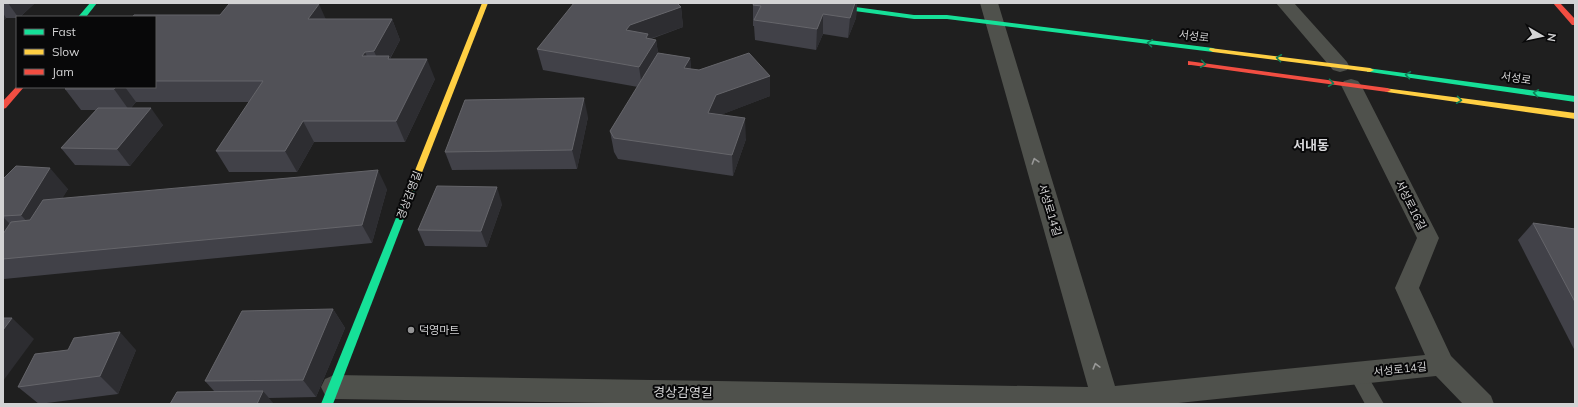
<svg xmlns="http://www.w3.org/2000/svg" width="1578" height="407" font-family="Mulish,'Noto Sans KR',sans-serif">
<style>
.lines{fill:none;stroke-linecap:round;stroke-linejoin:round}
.lane{fill:#4f514c;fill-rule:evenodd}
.street{fill:#4f514c;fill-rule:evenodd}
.fast{fill:#16e098;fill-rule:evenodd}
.slow{fill:#ffcf43;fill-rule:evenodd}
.jam{fill:#f24e42;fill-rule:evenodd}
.wall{fill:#414148}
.shaded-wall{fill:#2d2d31}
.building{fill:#515157;stroke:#65656a}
.oneway{stroke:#107f58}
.oneway2{stroke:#989897}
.poi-dot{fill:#949495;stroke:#080809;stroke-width:1.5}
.labels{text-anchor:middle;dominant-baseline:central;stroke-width:4;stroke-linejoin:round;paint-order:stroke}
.street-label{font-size:11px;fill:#d3d3d4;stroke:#080809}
.poi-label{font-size:11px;fill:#d3d3d4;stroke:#080809;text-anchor:start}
.quarter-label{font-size:13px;font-weight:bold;fill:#d8d8db;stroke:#080809}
.near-street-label{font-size:13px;fill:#d3d3d4;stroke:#080809}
</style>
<rect width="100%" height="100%" fill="#1f1f1f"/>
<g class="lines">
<!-- lane -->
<polygon class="lane" points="1357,365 1363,368 1384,404 1365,404 1348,373 1351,368"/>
<!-- street -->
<g class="street">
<polygon points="980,3 998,3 1115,386 1425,355 1395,288 1417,238 1341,85 1344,81 1351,79 1358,81 1361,85 1439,238 1419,288 1451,356 1491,396 1494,404 1463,404 1436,376 1169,404 680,404 334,399 325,395 321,387 325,379 334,375 1088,387"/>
<polygon points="1276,3 1294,3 1347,62 1349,66 1347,70 1340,72 1333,70"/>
</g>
<!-- fast -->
<g class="fast">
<polygon points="90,3 97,3 86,17 78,17"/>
<polygon points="807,3 826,3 914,15 947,15 1213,48 1217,50 1213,52 947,19 914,19 810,5"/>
<polygon points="1367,68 1575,96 1575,102 1370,72 1367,72"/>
<polygon points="412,185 416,188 333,404 321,404 408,188"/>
</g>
<!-- slow -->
<g class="slow">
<polygon points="482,3 488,3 416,188 412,191 409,190 408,188"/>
<polygon points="1210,48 1370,68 1374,70 1370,72 1213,52 1209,50"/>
<polygon points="1384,88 1575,113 1575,119 1387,92 1383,90"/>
</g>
<!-- jam -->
<g class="jam">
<polygon points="1553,3 1560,3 1575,19 1575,25 1572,25"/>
<polygon points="1188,61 1387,88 1391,90 1387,92 1191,65 1188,65"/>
<polygon points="17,86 17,87 24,87 6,108 3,109 3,101"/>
</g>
</g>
<!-- wall -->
<g class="wall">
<polygon points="3,3 35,3 20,17 17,17 17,18 6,18 3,21"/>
<polygon points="754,3 857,3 856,18 848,38 823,34 816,50 755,40 754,26 753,26 753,5"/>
<polygon points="681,7 683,27 651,39 656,40 658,53 690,58 691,69 699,70 770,76 770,96 720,115 746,139 733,176 618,159 614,152 610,131 638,87 543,70 537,49"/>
<polygon points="155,17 326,19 392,19 400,40 390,59 435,79 405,142 314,142 297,172 229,172 216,151 249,102 136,102 131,108 163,125 130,166 75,165 61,148 96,110 81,110 65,89 67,87 155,87"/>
<polygon points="588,117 577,169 452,170 445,152"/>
<polygon points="3,178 68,189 62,198 387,189 372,243 4,279 3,278"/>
<polygon points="502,204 487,247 425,246 418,230"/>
<polygon points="1533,223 1575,229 1575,351 1518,240"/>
<polygon points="333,309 345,328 316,397 269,398 214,391 205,381"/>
<polygon points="136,350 118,394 39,404 18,387"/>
</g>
<!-- shaded-wall -->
<g class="shaded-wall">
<polygon points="8,3 35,3 20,17 18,17"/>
<polygon points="855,3 857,3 856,18 848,38 850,18"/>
<polygon points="319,4 328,24 308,19"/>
<polygon points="681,7 683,27 649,39 656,40 659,60 642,87 639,67 626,30 630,25"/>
<polygon points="3,13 6,18 3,21"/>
<polygon points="823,14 823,34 816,50 817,29"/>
<polygon points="392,19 400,40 390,58 397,76 383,72 374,51"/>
<polygon points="365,52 374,72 362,56"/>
<polygon points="690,58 692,78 684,68"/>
<polygon points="427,59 435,79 405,142 396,121"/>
<polygon points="770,76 770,96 718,116 708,113 716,95"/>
<polygon points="116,87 125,87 136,102 129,110 114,89"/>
<polygon points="584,98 588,117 577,169 572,150"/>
<polygon points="151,108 163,125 130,166 117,149"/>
<polygon points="745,118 746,139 733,176 732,155"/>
<polygon points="303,121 314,142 297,172 285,151"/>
<polygon points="50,168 68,189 40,236 21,215"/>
<polygon points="378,170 387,189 372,243 362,225"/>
<polygon points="497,187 502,204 487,247 481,231"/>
<polygon points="3,217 23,237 3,259"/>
<polygon points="333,309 345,328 316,397 303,380"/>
<polygon points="12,318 34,339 3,381 3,330"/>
<polygon points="120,332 136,350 118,394 100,376"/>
<polygon points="263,391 274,404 257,404"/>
</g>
<!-- building -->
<g class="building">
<polygon points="574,3 677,3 681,7 630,25 626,30 648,34 646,38 656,40 639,67 537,49"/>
<polygon points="754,3 855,3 850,18 823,14 817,29 754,20 761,6 753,5"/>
<polygon points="229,4 319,4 308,19 392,19 374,51 365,52 362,56 389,56 388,59 427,59 396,121 303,121 285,151 216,151 263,81 155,81 155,17 132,17 134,15 220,15"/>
<polygon points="658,53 690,58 684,68 699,70 749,53 770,76 716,95 708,113 745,118 732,155 614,138 610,131"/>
<polygon points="67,87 116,87 114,89 65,89"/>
<polygon points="584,98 572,150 445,152 465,100"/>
<polygon points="98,108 151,108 117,149 61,148"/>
<polygon points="16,166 50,168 21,215 3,216 3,178 4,178"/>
<polygon points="378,170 362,225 3,259 3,234 11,222 30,220 43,200"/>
<polygon points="437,186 497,187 481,231 418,230"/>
<polygon points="1533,223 1575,229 1575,302"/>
<polygon points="333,309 303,380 205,381 242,311"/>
<polygon points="3,318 12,318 3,330"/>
<polygon points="120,332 100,376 18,387 35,354 68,350 74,338"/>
<polygon points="263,391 257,404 170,404 177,392"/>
</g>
<!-- one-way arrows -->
<defs><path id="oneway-chevron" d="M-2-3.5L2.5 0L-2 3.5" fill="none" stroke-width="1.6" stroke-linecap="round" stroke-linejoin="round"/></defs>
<g class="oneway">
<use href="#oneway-chevron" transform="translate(1150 43) rotate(-173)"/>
<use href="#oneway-chevron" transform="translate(1279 58) rotate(-173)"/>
<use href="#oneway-chevron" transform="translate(1203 64) rotate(8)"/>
<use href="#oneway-chevron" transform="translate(1408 75) rotate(-172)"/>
<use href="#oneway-chevron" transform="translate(1331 83) rotate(8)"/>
<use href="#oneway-chevron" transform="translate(1536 93) rotate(-172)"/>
<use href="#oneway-chevron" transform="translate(1459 100) rotate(8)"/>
</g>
<g class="oneway2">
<use href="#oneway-chevron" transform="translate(1035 161) rotate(-107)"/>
<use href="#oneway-chevron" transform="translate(1096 366) rotate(-105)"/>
</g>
<!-- markers -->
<circle class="poi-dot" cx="411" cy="330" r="4"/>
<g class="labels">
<!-- street labels -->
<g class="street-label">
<text transform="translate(1194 36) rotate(7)">서성로</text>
<text transform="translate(1516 78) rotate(8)">서성로</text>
<text transform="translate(409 195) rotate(-69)">경상감영길</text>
<text transform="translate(1411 205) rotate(63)">서성로16길</text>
<text transform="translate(1050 210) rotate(73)">서성로14길</text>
<text transform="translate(1400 369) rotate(-6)">서성로14길</text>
</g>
<!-- poi labels -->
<g class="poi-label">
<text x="419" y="330">덕영마트</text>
</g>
<!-- quarter labels -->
<g class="quarter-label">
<text x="1311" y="145">서내동</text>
</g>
<!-- near-street labels -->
<g class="near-street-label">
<text transform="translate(683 392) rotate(1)">경상감영길</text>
</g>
</g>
<!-- border -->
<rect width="1578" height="407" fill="none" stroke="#d3d3d4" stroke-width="8"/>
<!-- legend -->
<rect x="16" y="16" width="140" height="72" fill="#080809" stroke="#59595a"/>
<rect x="24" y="29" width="20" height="6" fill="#16e098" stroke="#59595a"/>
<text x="52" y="36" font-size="12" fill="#d3d3d4">Fast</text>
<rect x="24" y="49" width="20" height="6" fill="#ffcf43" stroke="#59595a"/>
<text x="52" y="56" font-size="12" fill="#d3d3d4">Slow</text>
<rect x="24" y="69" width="20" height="6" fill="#f24e42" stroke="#59595a"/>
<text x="52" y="76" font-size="12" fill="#d3d3d4">Jam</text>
<!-- north arrow -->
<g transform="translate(1542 36) rotate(99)" stroke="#080809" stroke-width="3" paint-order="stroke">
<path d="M0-3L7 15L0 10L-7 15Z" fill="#d3d3d4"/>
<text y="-6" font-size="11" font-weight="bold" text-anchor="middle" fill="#d3d3d4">N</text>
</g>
</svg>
